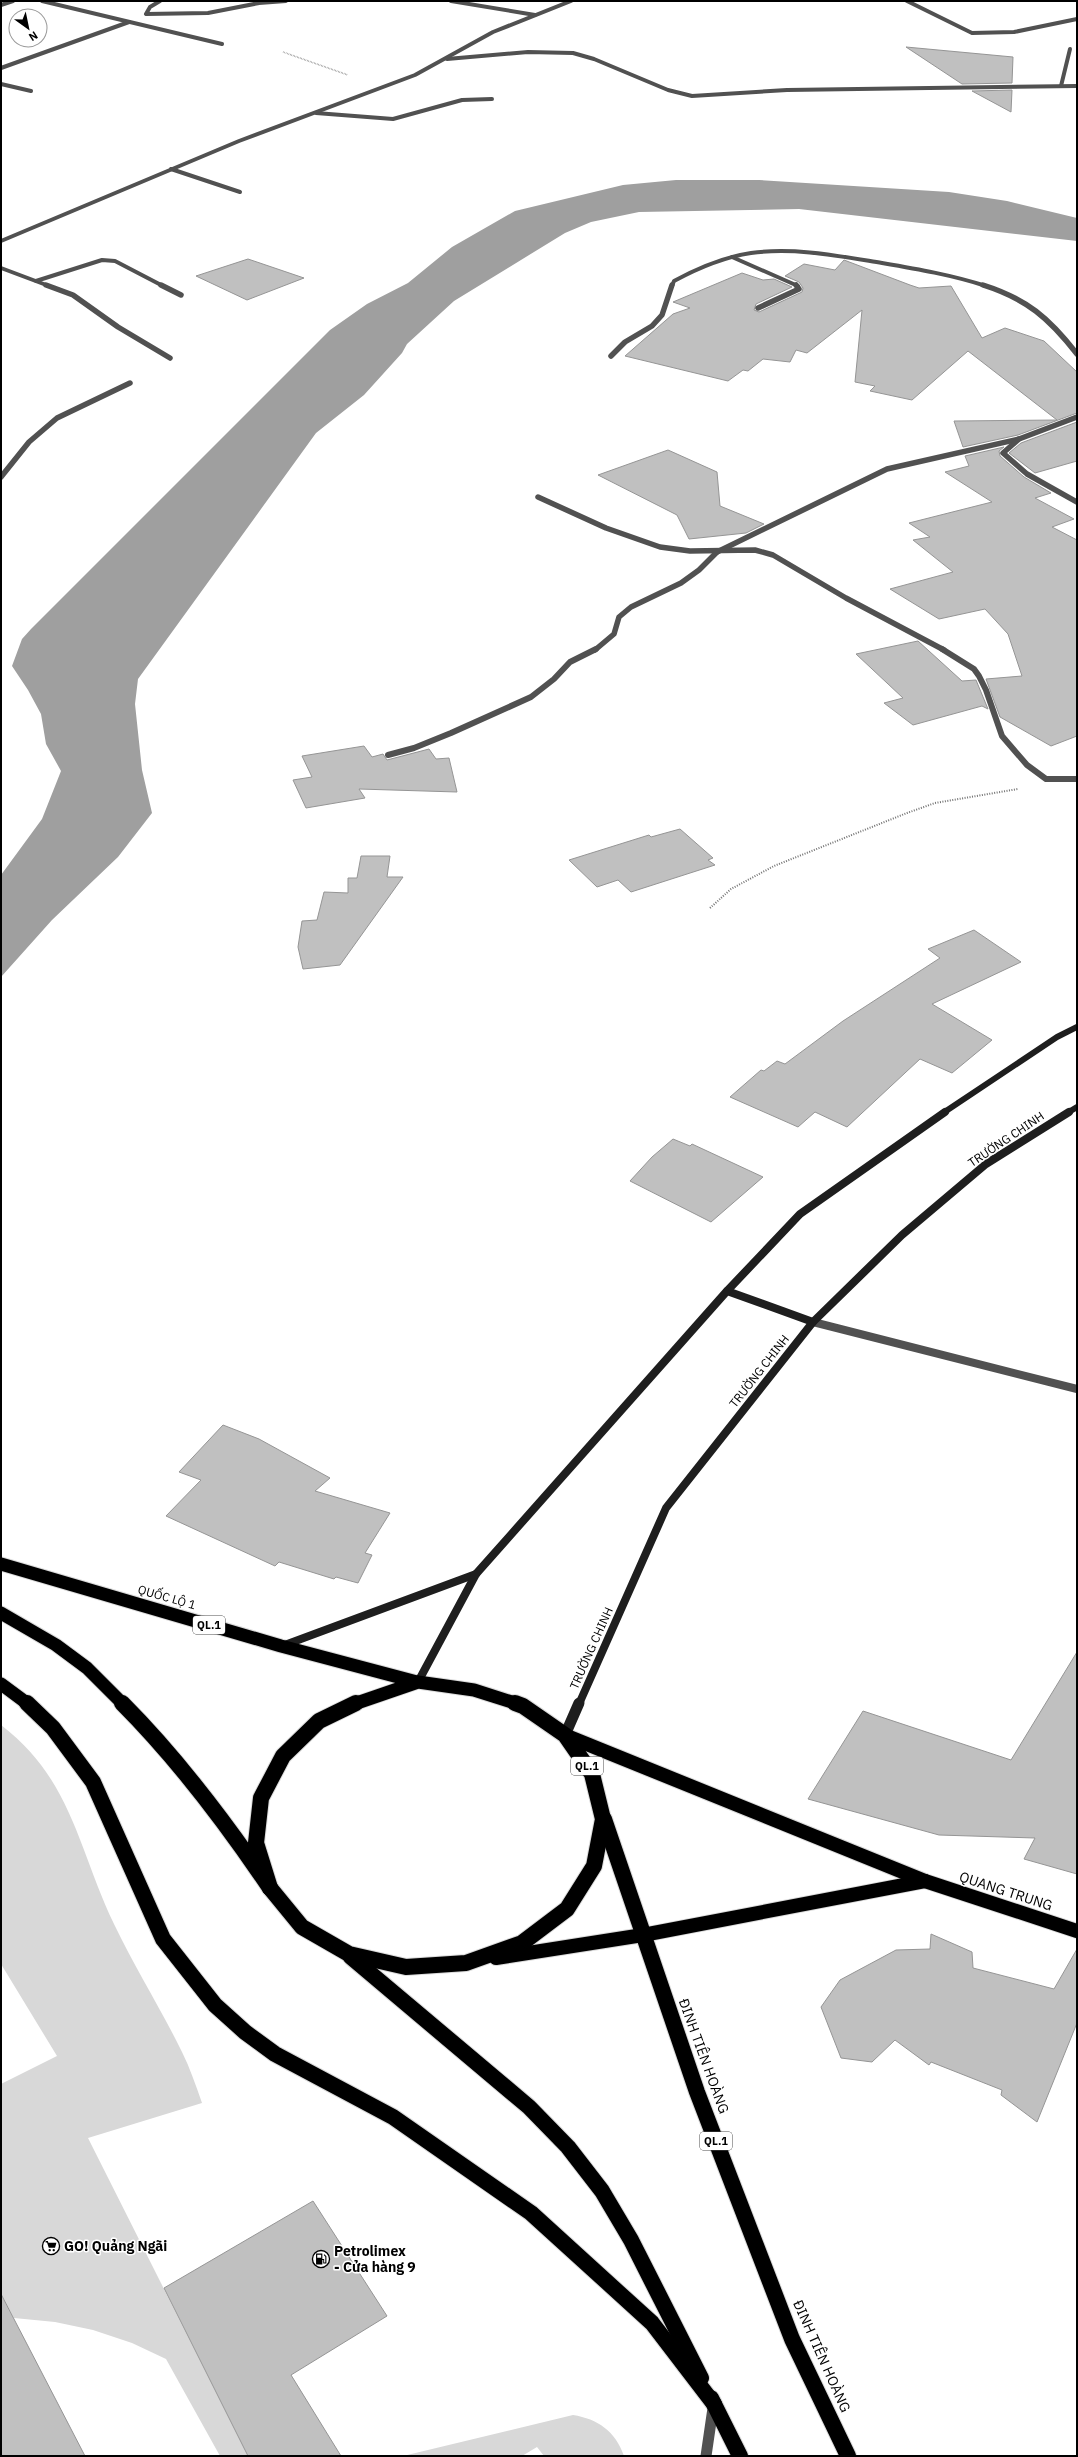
<svg xmlns="http://www.w3.org/2000/svg" width="1078" height="2457" font-family="'IBM Plex Sans',sans-serif">
<style>
.green{fill:#d8d8d8}
.water{fill:#9f9f9f}
.building{fill:#c0c0c0;stroke:#959595}
.lines{fill:none;stroke-linecap:round;stroke-linejoin:round}
.primary-casing{stroke:#dbdbdb;stroke-width:16}
.highway-far1-casing{stroke:#dbdbdb;stroke-width:15}
.highway-casing{stroke:#dbdbdb;stroke-width:18}
.path-far1{stroke:#737373;stroke-width:1.5;stroke-dasharray:0.5 1;stroke-linecap:butt}
.path{stroke:#737373;stroke-width:2;stroke-dasharray:1 1.5;stroke-linecap:butt}
.lane{stroke:#515151;stroke-width:5.5}
.street-far4{stroke:#515151;stroke-width:4}
.street-far3{stroke:#515151;stroke-width:5.5}
.street-far2{stroke:#515151;stroke-width:6}
.street-far1{stroke:#515151;stroke-width:8}
.street{stroke:#515151;stroke-width:11}
.secondary-far2{stroke:#1e1e1e;stroke-width:6}
.secondary-far1{stroke:#1e1e1e;stroke-width:8}
.secondary{stroke:#1e1e1e;stroke-width:11}
.primary{stroke:#000;stroke-width:14}
.highway-far1{stroke:#000;stroke-width:13}
.highway{stroke:#000;stroke-width:16}
.labels{text-anchor:middle;dominant-baseline:central;stroke-width:3;stroke-linejoin:round;paint-order:stroke}
.shield{fill:#fff;stroke:#4c4c4c;stroke-width:1}
.shield-label{font-size:11px;font-weight:bold;fill:#000}
.street-label{font-size:12px;fill:#000;stroke:#fff}
.near-street-label{font-size:14px;fill:#000;stroke:#fff}
.near-poi-label{font-size:14px;font-weight:bold;fill:#000;stroke:#fff;text-anchor:start}
</style>
<rect width="100%" height="100%" fill="#fff"/>
<!-- green -->
<g class="green">
<path d="M 1,1725 C 72,1779 78,1849 114,1924 C 135,1968 161,2009 182,2052 C 190,2068 196,2086 202,2103 L 88,2138 L 248,2456 L 220,2456 L 166,2359 L 132,2343 L 93,2330 L 55,2322 L 14,2318 L 1,2294 L 1,2084 L 57,2056 L 1,1964 Z"/>
<path d="M 573,2415 C 598,2419 615,2431 624,2456 L 544,2456 L 537,2447 L 522,2456 L 403,2456 Z"/>
</g>
<!-- water -->
<polygon class="water" points="676,180 759,180 949,192 1007,201 1077,218 1077,241 799,209 639,212 591,222 565,233 454,301 407,344 402,353 364,395 316,433 138,679 135,704 142,770 152,813 118,857 52,920 1,977 1,875 42,819 61,771 46,744 41,714 28,690 12,666 22,639 31,629 330,330 367,304 408,283 452,247 515,211 623,185"/>
<!-- building -->
<g class="building">
<polygon points="906,47 1013,57 1012,83 962,84"/>
<polygon points="1012,90 1011,112 972,91"/>
<polygon points="248,259 304,278 247,300 196,276"/>
<polygon points="844,260 910,285 919,288 951,286 982,338 1005,328 1044,341 1077,372 1077,413 1018,435 963,447 954,421 1057,420 968,351 912,400 870,391 875,386 855,382 862,310 807,353 796,350 790,362 763,359 748,371 743,370 728,381 625,356 673,314 690,308 673,302 742,273 763,280 774,279 792,287 756,304 754,310 759,312 802,292 803,288 799,282 785,276 804,264 835,270"/>
<polygon points="1077,422 1077,461 1035,473 1009,453 1021,443"/>
<polygon points="1004,447 999,451 1000,456 1024,477 1051,493 1035,498 1074,519 1052,527 1077,540 1077,736 1051,746 1000,717 986,679 1022,676 1008,634 985,609 939,619 890,589 953,572 913,540 930,537 909,523 992,502 945,472 969,466 965,456"/>
<polygon points="668,450 717,472 720,506 764,524 746,533 689,539 677,515 598,475"/>
<polygon points="918,641 962,681 976,680 988,709 982,706 913,725 884,703 903,698 856,654"/>
<polygon points="364,746 372,757 383,754 387,760 429,749 436,759 449,758 457,792 359,789 365,798 306,808 293,780 312,777 302,756"/>
<polygon points="680,829 713,858 708,860 715,865 631,892 618,880 597,887 569,860 649,835 651,837"/>
<polygon points="361,856 390,856 387,877 403,877 340,965 303,969 298,947 302,921 317,920 324,892 348,893 348,878 357,878"/>
<polygon points="974,930 1021,962 932,1004 992,1040 952,1073 920,1059 847,1127 815,1112 798,1127 730,1097 761,1070 764,1071 777,1061 785,1064 843,1021 940,958 928,949"/>
<polygon points="673,1139 690,1146 692,1144 763,1177 711,1222 630,1181 652,1157"/>
<polygon points="223,1425 259,1439 330,1478 315,1491 390,1513 365,1553 372,1555 358,1583 336,1577 334,1579 279,1562 275,1566 166,1516 201,1480 179,1472"/>
<polygon points="1077,1652 1077,1874 1024,1859 1035,1838 939,1835 808,1799 863,1711 1011,1760"/>
<polygon points="931,1934 972,1952 973,1968 1054,1989 1077,1949 1077,2023 1037,2122 1001,2095 1002,2090 931,2062 929,2065 895,2040 872,2062 841,2058 821,2007 840,1980 896,1950 930,1949"/>
<polygon points="313,2201 387,2316 291,2375 341,2456 248,2456 164,2288"/>
<polygon points="1,2294 85,2456 1,2456"/>
</g>
<g class="lines">
<!-- primary casing -->
<g class="primary-casing">
<g id="primary">
<polyline points="567,1736 925,1881 1077,1931"/>
<polyline points="496,1958 643,1935 925,1881"/>
</g>
</g>
<!-- highway-far1 casing -->
<g class="highway-far1-casing">
<g id="highway-far1">
<polyline points="1,1564 281,1646 417,1682"/>
<polyline points="1,1613 56,1645 87,1668 123,1704"/>
<polyline points="1,1684 28,1704"/>
<polyline points="354,1704 418,1682 474,1690 518,1704"/>
</g>
</g>
<!-- highway casing -->
<g class="highway-casing">
<g id="highway">
<polyline points="27,1703 53,1728 93,1782 163,1939 215,2005 245,2032 275,2054 393,2117 531,2213 652,2323 714,2404"/>
<path d="M 122,1703 C 178,1759 226,1823 270,1888"/>
<polyline points="604,1819 697,2092 792,2339 848,2456"/>
<polyline points="270,1888 302,1927 349,1954 406,1967 466,1963 522,1943 567,1909 594,1866 603,1819 592,1774 565,1735 523,1706 515,1703"/>
<polyline points="270,1888 256,1843 261,1798 283,1756 319,1721 356,1703"/>
<polyline points="351,1957 529,2107 568,2147 602,2191 631,2240 701,2378"/>
<polyline points="711,2398 740,2456"/>
</g>
</g>
<!-- path-far1 -->
<polyline class="path-far1" points="283,52 348,75"/>
<!-- path -->
<polyline class="path" points="710,908 731,889 774,866 907,813 935,803 1018,789"/>
<!-- lane -->
<polyline class="lane" points="717,552 887,469 1019,439"/>
<!-- street-far4 -->
<g class="street-far4">
<polyline points="42,1 222,44"/>
<polyline points="160,1 150,7 146,14 208,13 259,3 286,1"/>
<polyline points="451,1 535,15"/>
<polyline points="907,1 972,33 1014,32 1077,19"/>
<polyline points="1,5 13,1"/>
<polyline points="447,59 528,52 573,53 594,59 668,90 692,96 787,90 1077,86"/>
<polyline points="1,68 129,22"/>
<polyline points="1,84 31,91"/>
<polyline points="1061,86 1070,49"/>
<polyline points="316,113 393,119 462,100 492,99"/>
<polyline points="171,169 240,192"/>
<polyline points="1,241 239,141 415,75 493,32 571,1"/>
<polyline points="732,257 798,286"/>
<polyline points="1,268 49,286"/>
<polyline points="36,281 102,260 115,261 163,286"/>
<path d="M 672,286 L 674,281 C 698,268 724,257 751,253 C 794,247 839,256 882,263 C 917,269 952,275 986,286"/>
</g>
<!-- street-far3 -->
<g class="street-far3">
<polyline points="46,285 73,295 118,327 170,358"/>
<polyline points="161,285 181,295"/>
<path d="M 983,285 C 1027,299 1049,318 1077,354"/>
<polyline points="758,308 799,289 796,285"/>
<polyline points="611,356 625,342 652,326 662,315 672,285"/>
<polyline points="1077,417 1019,439 1003,453 1027,474 1077,502"/>
<polyline points="1,477 29,442 57,418 130,383"/>
<polyline points="538,497 606,528 660,547 690,551 755,550 773,555 846,598 944,650"/>
<polyline points="595,650 614,634 619,617 631,607 681,583 699,570 717,552"/>
</g>
<!-- street-far2 -->
<g class="street-far2">
<polyline points="942,649 974,669 979,676 986,690 1002,736 1027,765 1046,779 1077,779"/>
<polyline points="388,755 414,748 451,733 531,697 554,679 570,662 596,649"/>
</g>
<!-- street-far1 -->
<polyline class="street-far1" points="813,1322 1077,1389"/>
<!-- street -->
<polyline class="street" points="706,2456 713,2408"/>
<!-- secondary-far2 -->
<g class="secondary-far2">
<polyline points="943,1113 1057,1037 1077,1027"/>
<polyline points="1067,1113 1077,1107"/>
</g>
<!-- secondary-far1 -->
<g class="secondary-far1">
<polyline points="727,1291 813,1322"/>
<polyline points="282,1646 476,1574"/>
<polyline points="418,1682 476,1574 727,1291 800,1214 945,1112"/>
<polyline points="579,1704 666,1508 813,1322 902,1235 986,1164 1069,1112"/>
</g>
<!-- secondary -->
<polyline class="secondary" points="565,1735 579,1703"/>
<!-- primary -->
<use href="#primary" class="primary"/>
<!-- highway-far1 -->
<use href="#highway-far1" class="highway-far1"/>
<!-- highway -->
<use href="#highway" class="highway"/>
</g>
<!-- icons -->
<defs>
<g id="supermarket-ring" transform="scale(0.9)"><circle r="9.5" fill="#fff" stroke="#000" stroke-width="1.5"/><path d="M-6-5.5h2.5l.6 2H6L4.5 2H-2.5L-4.4-4H-6ZM-1.5 3.2a1.3 1.3 0 1 0 .1 0ZM3 3.2a1.3 1.3 0 1 0 .1 0Z" fill="#000"/></g>
<g id="fuel-ring" transform="scale(0.9)"><circle r="9.5" fill="#fff" stroke="#000" stroke-width="1.5"/><path d="M-5.5-6h7V0h2V4h1.3V-2.5L3-4.5l.8-.8L6-3V5H2.5V1h-1V6h-7ZM-4.2-4.7v3.2H.2V-4.7Z" fill="#000"/></g>
</defs>
<g fill-rule="evenodd">
<use href="#supermarket-ring" x="51" y="2246"/>
<use href="#fuel-ring" x="321" y="2259"/>
</g>
<g class="labels">
<!-- shield labels -->
<g class="shield">
<rect x="193" y="1616" width="32" height="18" rx="3"/>
<rect x="571" y="1757" width="32" height="18" rx="3"/>
<rect x="700" y="2132" width="32" height="18" rx="3"/>
</g>
<g class="shield-label">
<text x="209" y="1625">QL.1</text>
<text x="587" y="1766">QL.1</text>
<text x="716" y="2141">QL.1</text>
</g>
<!-- street labels -->
<g class="street-label">
<text transform="translate(1006 1139) rotate(-34)">TRƯỜNG CHINH</text>
<text transform="translate(759 1371) rotate(-52)">TRƯỜNG CHINH</text>
<text transform="translate(167 1597) rotate(16)">QUỐC LỘ 1</text>
<text transform="translate(591 1648) rotate(-66)">TRƯỜNG CHINH</text>
</g>
<!-- near-street labels -->
<g class="near-street-label">
<text transform="translate(1006 1891) rotate(18)">QUANG TRUNG</text>
<text transform="translate(704 2056) rotate(70)">ĐINH TIÊN HOÀNG</text>
<text transform="translate(822 2356) rotate(66)">ĐINH TIÊN HOÀNG</text>
</g>
<!-- near-poi labels -->
<g class="near-poi-label">
<text x="64" y="2246">GO! Quảng Ngãi</text>
<text x="334" y="2251">Petrolimex<tspan x="334" dy="16">- Cửa hàng 9</tspan></text>
</g>
</g>
<!-- border -->
<rect width="1078" height="2457" fill="none" stroke="#000000" stroke-width="4"/>
<!-- north arrow -->
<g transform="translate(28 28) rotate(147)"><circle r="19" fill="#ffffff" stroke="#999999"/>
<path d="M0-3L7 15L0 10L-7 15Z" fill="#000000"/>
<text y="-6" font-size="11" font-weight="bold" text-anchor="middle" fill="#000000">N</text>
</g>
</svg>
